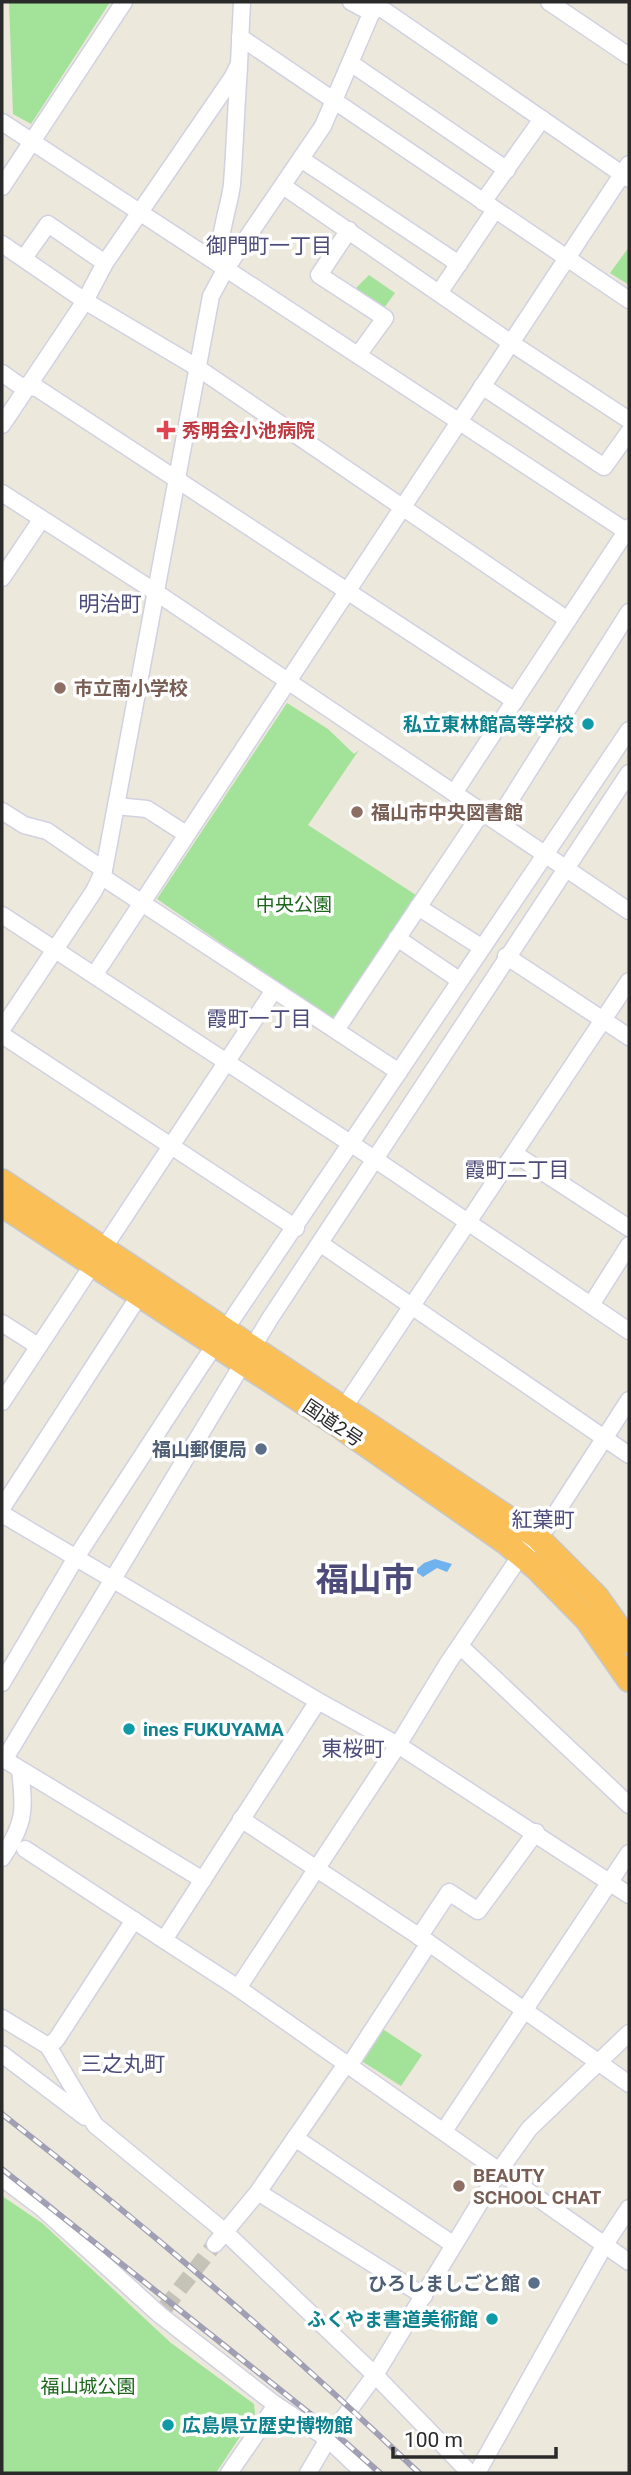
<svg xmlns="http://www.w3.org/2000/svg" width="631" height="2475" font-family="Roboto,'Noto Sans JP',sans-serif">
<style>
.green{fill:#a3e299}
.water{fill:#70b2ed}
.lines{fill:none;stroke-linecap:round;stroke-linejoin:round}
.minor-tunnel{stroke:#c5c2b8;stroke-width:16;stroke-dasharray:16 8;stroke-linecap:butt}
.minor-casing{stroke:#d1d1e2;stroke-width:19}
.highway-casing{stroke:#c8c8c8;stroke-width:26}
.minor{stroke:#fff;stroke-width:16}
.highway{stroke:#fbbf57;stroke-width:23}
.rail-casing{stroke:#a09fb4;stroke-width:6}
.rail{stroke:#fff;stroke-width:3.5;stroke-dasharray:10;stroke-linecap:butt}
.health-dot{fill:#e0444e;stroke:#fff;stroke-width:2.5}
.education-dot{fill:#8d6e63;stroke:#fff;stroke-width:2.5}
.culture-dot{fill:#0f9aa8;stroke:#fff;stroke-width:2.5}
.service-dot{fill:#5c6f8a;stroke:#fff;stroke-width:2.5}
.labels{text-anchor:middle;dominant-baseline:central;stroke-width:7;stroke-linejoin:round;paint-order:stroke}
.health-label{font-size:19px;font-weight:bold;fill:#be3a42;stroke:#fff;text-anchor:start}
.education-label{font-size:19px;font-weight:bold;fill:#785e54;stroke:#fff;text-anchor:start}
.culture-label{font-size:19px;font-weight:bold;fill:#0d838f;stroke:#fff;text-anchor:end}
.park-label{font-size:19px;fill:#1b661b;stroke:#fff}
.street-label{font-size:19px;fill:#2a2a2a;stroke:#fff}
.service-label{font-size:19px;font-weight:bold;fill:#4e5e75;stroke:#fff;text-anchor:end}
.neighbourhood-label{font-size:21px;fill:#4c4b7a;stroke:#fff}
.town-label{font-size:33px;font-weight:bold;fill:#4c4b7a;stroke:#fff}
</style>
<rect width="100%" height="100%" fill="#ece8dc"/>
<!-- green -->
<g class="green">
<polygon points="9,2 110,2 31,124 13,114"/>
<polygon points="629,247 629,285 610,273"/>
<polygon points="369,275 395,293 381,312 352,292"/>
<polygon points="287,703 328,729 354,754 359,750 308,825 416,895 334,1021 157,899"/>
<polygon points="381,2028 422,2055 401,2086 360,2060"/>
<polygon points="2,2196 42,2223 171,2343 254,2404 255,2414 216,2473 2,2473"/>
</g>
<!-- water -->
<polygon class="water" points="435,1559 452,1564 447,1572 437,1568 423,1577 415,1571 424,1563"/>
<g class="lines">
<!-- minor-tunnel -->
<polyline class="minor-tunnel" points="165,2308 215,2244"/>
<!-- minor casing -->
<g class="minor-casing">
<g id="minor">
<polyline points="351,2 372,13"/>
<polyline points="549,2 629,56"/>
<polyline points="375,4 629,179"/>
<polyline points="240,37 629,300"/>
<polyline points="352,64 507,170"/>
<polyline points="2,122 629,533"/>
<polyline points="301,159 459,264"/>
<polyline points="283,186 511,343 629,420"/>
<polyline points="2,187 124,2"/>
<polyline points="483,202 542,119"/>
<polyline points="349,230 319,275 385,318 358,355"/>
<polyline points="2,244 85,301 198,368 568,620"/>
<polyline points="24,258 48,224 105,263"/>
<path d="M 225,270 C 213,243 229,212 232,184 C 235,145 236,107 239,68"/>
<polyline points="439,293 495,210"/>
<polyline points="2,373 19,385 37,388 515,701"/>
<polyline points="482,386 604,467 629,432"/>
<polyline points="2,425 85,301 105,263 232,78 239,64 242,2"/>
<polyline points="2,493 157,593 629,911"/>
<polyline points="2,578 41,520"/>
<polyline points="454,793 629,527"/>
<polyline points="116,806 147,809 186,834"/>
<polyline points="2,811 24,825 47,831 104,870"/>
<polyline points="497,821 629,612"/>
<polyline points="101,876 399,1072"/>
<polyline points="418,907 481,947"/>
<polyline points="2,915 376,1160 629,1331"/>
<polyline points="397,938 459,980"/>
<polyline points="506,956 629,1037"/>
<polyline points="95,974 629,164"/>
<polyline points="2,1029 94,891 104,870 211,296 225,270 323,126 376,2"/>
<polyline points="336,1030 482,812"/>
<polyline points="2,1035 296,1228"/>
<polyline points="515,1154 629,1228"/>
<polyline points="321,1244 629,1455"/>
<polyline points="591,1305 629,1245"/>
<polyline points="2,1323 38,1346"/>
<polyline points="2,1402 274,990"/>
<polyline points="345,1406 629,981"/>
<polyline points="2,1508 139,1296"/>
<polyline points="2,1514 318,1701 398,1745 629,1895"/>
<polyline points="460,1646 629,1805"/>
<polyline points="2,1683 75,1559 198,1370 629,730"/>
<polyline points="318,1701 164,1940 238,1988 629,2262"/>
<polyline points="2,1758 203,1880"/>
<polyline points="4,1760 269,1320 629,773"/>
<polyline points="241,1819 429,1943 629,2084"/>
<polyline points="25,1849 164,1940"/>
<path d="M 2,1858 C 25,1823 25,1811 20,1770"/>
<polyline points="419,1937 449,1892 478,1911 536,1832"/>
<polyline points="238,1988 398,1745 448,1663 521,1555 547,1527 629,1400"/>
<polyline points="2,2018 48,2046 95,2125 224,2231 375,2375 470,2473"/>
<polyline points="48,2046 56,2040 134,1920"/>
<polyline points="2,2054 85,2117"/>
<polyline points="444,2131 629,1853"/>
<polyline points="295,2138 454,2245"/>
<polyline points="2,2178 42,2208 160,2315 276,2405 328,2439 364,2473"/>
<polyline points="258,2192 424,2296"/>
<polyline points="215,2244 258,2192 346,2064 353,2060 429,1943"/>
<polyline points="229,2473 276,2405"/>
<polyline points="308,2473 328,2439 375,2375 499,2171 529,2129 629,2033"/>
<polyline points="477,2473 604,2246 629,2208"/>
</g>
</g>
<!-- highway casing -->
<g class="highway-casing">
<g id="highway">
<polyline points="2,1181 537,1537 597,1597 629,1642"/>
<polyline points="2,1205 342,1428 505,1542 536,1568 587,1620 629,1680"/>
</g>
</g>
<!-- minor -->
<use href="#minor" class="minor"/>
<!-- highway -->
<use href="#highway" class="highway"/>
<!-- rail casing -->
<g class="rail-casing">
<g id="rail">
<path d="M 2,2114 C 147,2227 286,2346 419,2473"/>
<polyline points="2,2169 337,2435 380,2473"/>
</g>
</g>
<!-- rail -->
<use href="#rail" class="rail"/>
</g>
<!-- markers -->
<path class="health-dot" d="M162.5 419.5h7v7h7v7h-7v7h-7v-7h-7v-7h7z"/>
<g class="education-dot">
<circle cx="60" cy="688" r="7"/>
<circle cx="357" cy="812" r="7"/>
<circle cx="459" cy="2186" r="7"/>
</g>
<g class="culture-dot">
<circle cx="588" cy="724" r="7"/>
<circle cx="129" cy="1729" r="7"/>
<circle cx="492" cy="2319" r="7"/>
<circle cx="168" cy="2425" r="7"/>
</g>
<g class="service-dot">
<circle cx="261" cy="1449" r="7"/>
<circle cx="534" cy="2283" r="7"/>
</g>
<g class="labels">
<!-- health labels -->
<g class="health-label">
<text x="182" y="430">秀明会小池病院</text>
</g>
<!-- education labels -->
<g class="education-label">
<text x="74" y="688">市立南小学校</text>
<text x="371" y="812">福山市中央図書館</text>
<text x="473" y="2175">BEAUTY<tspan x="473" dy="22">SCHOOL CHAT</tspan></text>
</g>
<!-- culture labels -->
<g class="culture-label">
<text x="574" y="724">私立東林館高等学校</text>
<text x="143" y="1729" text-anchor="start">ines FUKUYAMA</text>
<text x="478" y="2319">ふくやま書道美術館</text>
<text x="182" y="2425" text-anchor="start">広島県立歴史博物館</text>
</g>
<!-- park labels -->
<g class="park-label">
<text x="294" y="904">中央公園</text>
<text x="88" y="2386">福山城公園</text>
</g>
<!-- street labels -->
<g class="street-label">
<text transform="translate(333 1423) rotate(34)">国道2号</text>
</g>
<!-- service labels -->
<g class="service-label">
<text x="247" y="1449">福山郵便局</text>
<text x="520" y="2283">ひろしましごと館</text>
</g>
<!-- neighbourhood labels -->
<g class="neighbourhood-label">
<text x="269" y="246">御門町一丁目</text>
<text x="110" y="604">明治町</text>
<text x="259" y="1019">霞町一丁目</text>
<text x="517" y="1170">霞町二丁目</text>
<text x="543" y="1520">紅葉町</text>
<text x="353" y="1749">東桜町</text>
<text x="123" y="2064">三之丸町</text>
</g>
<!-- town labels -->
<g class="town-label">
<text x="365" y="1579">福山市</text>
</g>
</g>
<!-- border -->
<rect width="631" height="2475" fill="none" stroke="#2a2a2a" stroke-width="7"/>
<!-- scale -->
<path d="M393 2447v10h163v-10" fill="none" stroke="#2a2a2a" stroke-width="3.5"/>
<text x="404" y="2447" font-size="21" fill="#2a2a2a" stroke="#ffffff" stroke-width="5" paint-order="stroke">100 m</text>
</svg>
